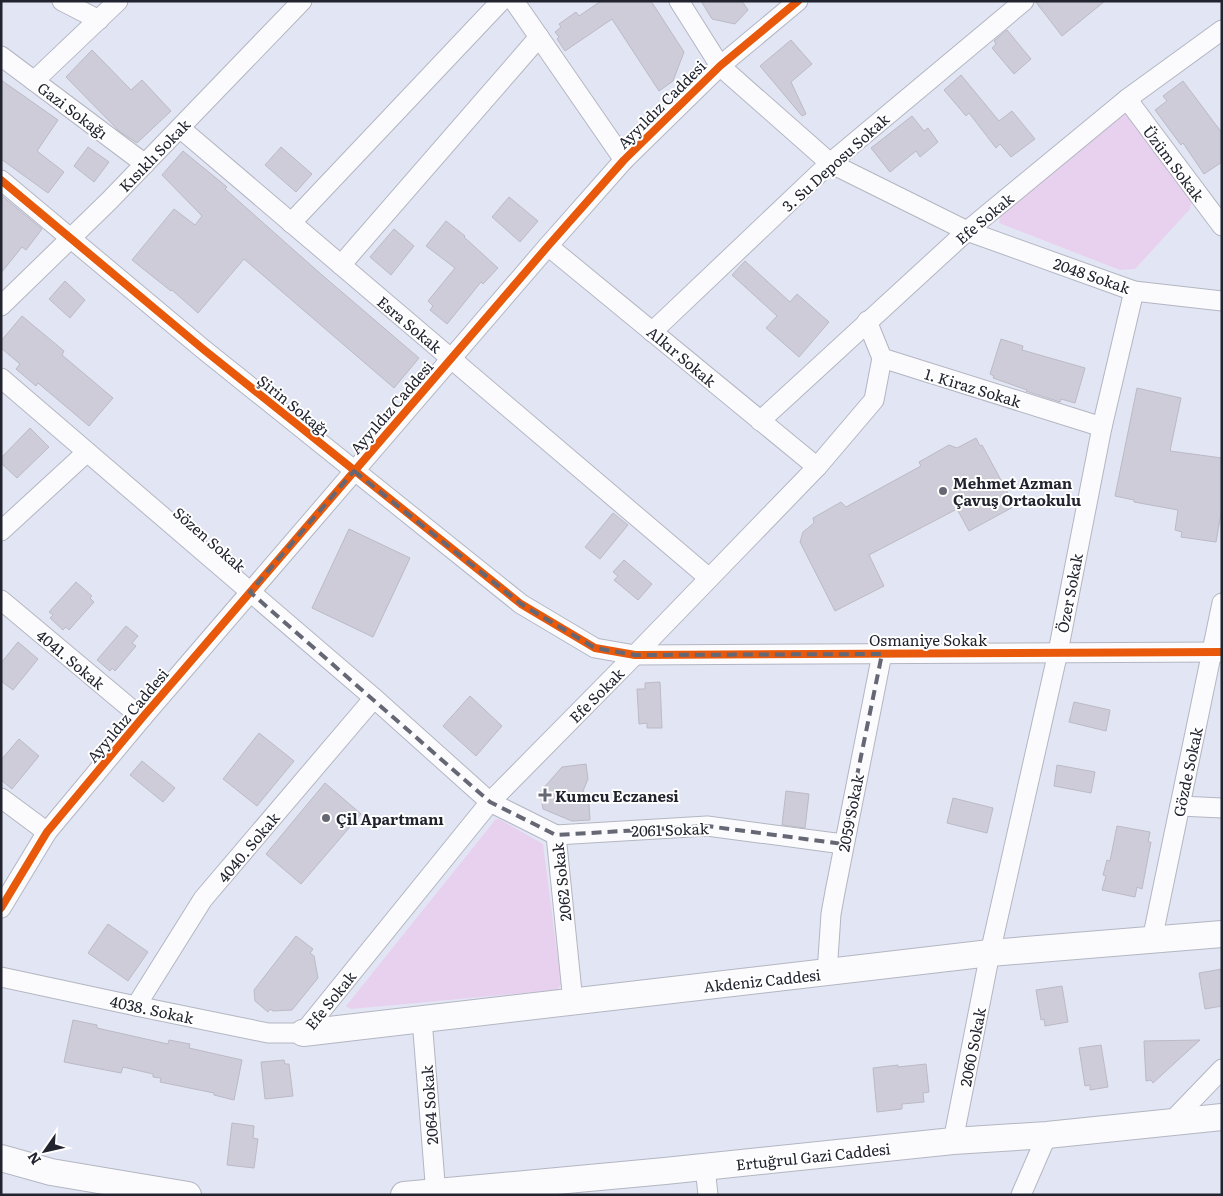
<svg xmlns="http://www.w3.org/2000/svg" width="1223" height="1196" font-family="Literata,serif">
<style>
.green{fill:#e8d1ee}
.building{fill:#cdccd8;stroke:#bbbac6}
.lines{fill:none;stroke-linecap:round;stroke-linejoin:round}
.street-casing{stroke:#b3b6c2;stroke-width:21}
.secondary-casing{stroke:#b3b6c2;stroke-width:28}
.street{stroke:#fbfbfd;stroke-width:19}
.secondary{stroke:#fbfbfd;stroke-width:26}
.cycleway-casing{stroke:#fff;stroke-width:11}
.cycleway{stroke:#e8590c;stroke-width:8}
.marked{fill:none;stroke:#656774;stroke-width:4;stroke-dasharray:10 6;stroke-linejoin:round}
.poi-dot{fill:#656774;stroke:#fff;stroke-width:2}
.labels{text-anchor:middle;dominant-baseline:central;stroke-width:4;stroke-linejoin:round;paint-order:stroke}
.street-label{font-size:15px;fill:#21232f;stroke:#fff}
.poi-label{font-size:15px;font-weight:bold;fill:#21232f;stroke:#fff;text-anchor:start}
</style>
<rect width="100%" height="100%" fill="#e2e5f3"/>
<!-- green -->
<g class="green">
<polygon points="1123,114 1131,116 1192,200 1190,209 1135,269 1120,270 999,223 1000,216"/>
<polygon points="496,819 499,819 543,844 561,984 557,990 351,1009 346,1006"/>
</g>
<!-- building -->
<g class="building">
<polygon points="601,1 651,1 684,52 673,81 659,91 612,19 565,51 557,39 559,37 555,32 561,27 559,24 576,12 579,16"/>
<polygon points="701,1 742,1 748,10 735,24 712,19"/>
<polygon points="1035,1 1105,1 1062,36"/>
<polygon points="1007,30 1031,59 1014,74 992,48 996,44 994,41"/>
<polygon points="791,40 812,64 791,82 806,114 802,116 760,66"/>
<polygon points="92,50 131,90 142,80 171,111 137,143 119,131 66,77"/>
<polygon points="961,75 999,121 1012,111 1035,139 1011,157 1000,144 996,148 969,113 966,116 944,90"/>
<polygon points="1,80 58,120 37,151 64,172 48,193 1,159"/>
<polygon points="1183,81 1222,133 1222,162 1204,174 1183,143 1181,145 1155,110 1167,101 1163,96"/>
<polygon points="912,116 924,131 928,128 938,142 920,157 916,151 890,172 871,148"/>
<polygon points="88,147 109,162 94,182 74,166"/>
<polygon points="281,147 312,174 296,192 265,165"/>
<polygon points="183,151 227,187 225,189 322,275 419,358 394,388 244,259 198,313 172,290 171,291 132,260 174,209 195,225 202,216 162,175"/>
<polygon points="1,195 42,229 26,250 22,247 1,273"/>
<polygon points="509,197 538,221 520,242 492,217"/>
<polygon points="446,221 465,236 464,237 498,268 483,284 481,282 447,324 430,310 433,306 428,301 455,268 426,246"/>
<polygon points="394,229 414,246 391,275 370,257"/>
<polygon points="745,261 790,302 797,294 829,322 799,357 766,328 777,316 732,275"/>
<polygon points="65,281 85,300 70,318 49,299"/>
<polygon points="22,316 64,351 62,355 113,398 89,426 38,383 36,386 16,369 20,364 1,348 1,341"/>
<polygon points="1001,339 1023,346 1022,350 1085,368 1075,403 1061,399 1060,402 1026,391 1027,390 993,378 994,376 990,374"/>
<polygon points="1137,388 1181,398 1170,451 1222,458 1222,508 1216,542 1181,537 1182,532 1175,530 1178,510 1134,502 1134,500 1115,496"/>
<polygon points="30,428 49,447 17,478 1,463 1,458"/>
<polygon points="976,438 980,446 982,445 1015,506 969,531 957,509 869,555 884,586 835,611 800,542 803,532 814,523 813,518 841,502 846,507 921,466 919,462 949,445 957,448"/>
<polygon points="613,513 628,525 600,559 585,547"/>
<polygon points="349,529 410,558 373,637 312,608"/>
<polygon points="624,560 652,584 638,600 614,580 618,576 613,572"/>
<polygon points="76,582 92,596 90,598 94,602 69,630 66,627 63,630 50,618 53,615 49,612"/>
<polygon points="126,626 138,636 132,643 136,646 115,671 112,668 110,671 97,660"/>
<polygon points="18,642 38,659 13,690 1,681 1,663"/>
<polygon points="660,682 662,728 647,728 647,723 639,724 637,689 645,689 645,683"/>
<polygon points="470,696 502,726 476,756 443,726"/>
<polygon points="1074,702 1110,710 1106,731 1069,722"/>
<polygon points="259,733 294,761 257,806 223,779"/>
<polygon points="19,739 39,756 12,789 1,780 1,760"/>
<polygon points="142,761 175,788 163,802 130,775"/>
<polygon points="586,764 588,779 583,791 589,804 590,820 572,821 543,809 540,792 562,767"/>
<polygon points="1057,765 1095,772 1091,793 1054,786"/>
<polygon points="325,783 361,814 301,884 266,854"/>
<polygon points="786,791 809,794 805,828 782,825"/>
<polygon points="953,798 993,808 987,833 947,823"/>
<polygon points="1117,826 1150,832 1148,842 1151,842 1142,889 1137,887 1135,897 1102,890 1106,876 1103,875 1107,860 1110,861"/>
<polygon points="108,924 148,952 128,981 88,953"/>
<polygon points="296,936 313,949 310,953 314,956 318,978 292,1010 273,1011 270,1009 268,1012 255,1001 254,990"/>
<polygon points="1222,969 1222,1006 1205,1009 1199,973"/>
<polygon points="1062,986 1068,1022 1045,1026 1044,1019 1041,1020 1036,990"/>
<polygon points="73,1020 97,1025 97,1028 168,1044 169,1040 190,1044 189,1048 242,1060 234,1100 214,1095 214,1093 160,1082 161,1078 153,1077 153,1074 123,1067 121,1073 64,1062"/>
<polygon points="1200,1040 1153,1083 1151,1080 1146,1081 1144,1041"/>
<polygon points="1101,1045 1108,1087 1090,1090 1090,1085 1085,1086 1079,1048"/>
<polygon points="284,1060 285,1064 289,1064 293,1096 265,1099 261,1062"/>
<polygon points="926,1064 929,1092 923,1093 924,1102 902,1104 902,1109 877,1112 873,1068 898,1065 898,1067"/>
<polygon points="232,1123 254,1126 253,1138 258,1139 254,1168 227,1165"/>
</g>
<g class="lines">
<!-- street casing -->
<g class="street-casing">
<g id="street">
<polyline points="62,1 99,20"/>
<polyline points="514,1 539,37"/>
<polyline points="679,1 720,66 830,163 967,231 1134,291 1222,301"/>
<polyline points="1,56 145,164"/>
<polyline points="34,81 118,1"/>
<polyline points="1127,99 1222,226"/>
<polyline points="180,128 709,578"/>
<polyline points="1,180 203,349 521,604 595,648 635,655 1222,652"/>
<polyline points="291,223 501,1"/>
<polyline points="548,246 817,467"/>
<polyline points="341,265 539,37 624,160"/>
<polyline points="1,306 109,201 302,1"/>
<polyline points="867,321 882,358 1102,427"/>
<polyline points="652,332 830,163 1024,1"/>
<polyline points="1,378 374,698 490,802 556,835 573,1002"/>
<polyline points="760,421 967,231 1127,99 1222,30"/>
<polyline points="1,531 87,452"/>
<polyline points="1,600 142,718"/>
<polyline points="1,798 47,832"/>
<polyline points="1180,806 1222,808"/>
<polyline points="556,835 707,826 843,844"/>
<polyline points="1,908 47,832 142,718 548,246 624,160 720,66 798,1"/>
<polyline points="1152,940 1222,603"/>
<polyline points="827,973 831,914 835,892 882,654"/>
<polyline points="1,977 136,1006 268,1033 303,1033 490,802 635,655 817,467 874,400 882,358"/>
<polyline points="136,1006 203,899 374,698"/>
<polyline points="422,1019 436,1195"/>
<polyline points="1170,1123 1222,1069"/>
<polyline points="953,1141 990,953 1058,652 1102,427 1134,291"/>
<polyline points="705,1167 708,1195"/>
<polyline points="1021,1195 1047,1135"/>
</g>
</g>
<!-- secondary casing -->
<g class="secondary-casing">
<g id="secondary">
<polyline points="303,1033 990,953 1222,934"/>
<polyline points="1,1158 51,1172 188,1195"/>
<polyline points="404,1195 665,1171 953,1141 1047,1135 1222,1117"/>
</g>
</g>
<!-- street -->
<use href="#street" class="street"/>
<!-- secondary -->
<use href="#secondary" class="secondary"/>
<!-- cycleway casing -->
<g class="cycleway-casing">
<g id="cycleway">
<polyline points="1,180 203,349 521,604 595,648 635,655 1222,652"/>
<polyline points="1,908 47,832 142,718 548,246 624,160 720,66 798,1"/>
</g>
</g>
<!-- cycleway -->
<use href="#cycleway" class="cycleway"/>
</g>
<!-- marked area -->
<path class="marked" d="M 354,471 L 521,604 L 595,648 L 635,655 L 882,654 L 843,844 L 707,826 L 556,835 L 490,802 L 250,592 Z"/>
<!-- markers -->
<g class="poi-dot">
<circle cx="943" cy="491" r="5"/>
<path d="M542.5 787.5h5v5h5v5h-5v5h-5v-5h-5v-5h5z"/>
<circle cx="326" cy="818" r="5"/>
</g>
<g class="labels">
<!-- street labels -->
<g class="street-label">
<text transform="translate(661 104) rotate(-45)">Ayyıldız Caddesi</text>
<text transform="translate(73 110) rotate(37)">Gazi Sokağı</text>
<text transform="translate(154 155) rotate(-46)">Kısıklı Sokak</text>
<text transform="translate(835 162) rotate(-42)">3. Su Deposu Sokak</text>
<text transform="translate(1174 163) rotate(53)">Üzüm Sokak</text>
<text transform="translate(984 218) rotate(-40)">Efe Sokak</text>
<text transform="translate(1092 275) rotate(19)">2048 Sokak</text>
<text transform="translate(410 324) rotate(40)">Esra Sokak</text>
<text transform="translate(682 356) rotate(40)">Alkır Sokak</text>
<text transform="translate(973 387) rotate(17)">1. Kiraz Sokak</text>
<text transform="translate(294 405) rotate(39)">Şirin Sokağı</text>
<text transform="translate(391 407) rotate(-49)">Ayyıldız Caddesi</text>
<text transform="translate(210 539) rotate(41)">Sözen Sokak</text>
<text transform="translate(1069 593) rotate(-79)">Özer Sokak</text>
<text x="928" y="639">Osmaniye Sokak</text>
<text transform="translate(71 659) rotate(40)">4041. Sokak</text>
<text transform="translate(596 695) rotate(-45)">Efe Sokak</text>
<text transform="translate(127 715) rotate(-50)">Ayyıldız Caddesi</text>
<text transform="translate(1187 772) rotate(-78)">Gözde Sokak</text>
<text transform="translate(850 813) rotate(-79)">2059 Sokak</text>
<text transform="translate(670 829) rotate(-2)">2061 Sokak</text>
<text transform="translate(248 847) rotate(-50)">4040. Sokak</text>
<text transform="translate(561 882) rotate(-96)">2062 Sokak</text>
<text transform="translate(762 980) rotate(-6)">Akdeniz Caddesi</text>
<text transform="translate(330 1000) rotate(-51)">Efe Sokak</text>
<text transform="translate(152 1009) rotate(12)">4038. Sokak</text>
<text transform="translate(972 1047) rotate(-79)">2060 Sokak</text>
<text transform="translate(429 1105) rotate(-94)">2064 Sokak</text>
<text transform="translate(813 1156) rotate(-6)">Ertuğrul Gazi Caddesi</text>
</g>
<!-- poi labels -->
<g class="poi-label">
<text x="953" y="482">Mehmet Azman<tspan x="953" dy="17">Çavuş Ortaokulu</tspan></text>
<text x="555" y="795">Kumcu Eczanesi</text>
<text x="336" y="818">Çil Apartmanı</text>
</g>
</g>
<!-- border -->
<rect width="1223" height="1196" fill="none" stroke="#21232f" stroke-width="5"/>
<!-- north arrow -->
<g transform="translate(45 1151) rotate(236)" stroke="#ffffff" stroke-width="4" paint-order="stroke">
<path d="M0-4L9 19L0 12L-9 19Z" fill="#21232f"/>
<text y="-8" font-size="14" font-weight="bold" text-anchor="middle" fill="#21232f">N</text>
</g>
</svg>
